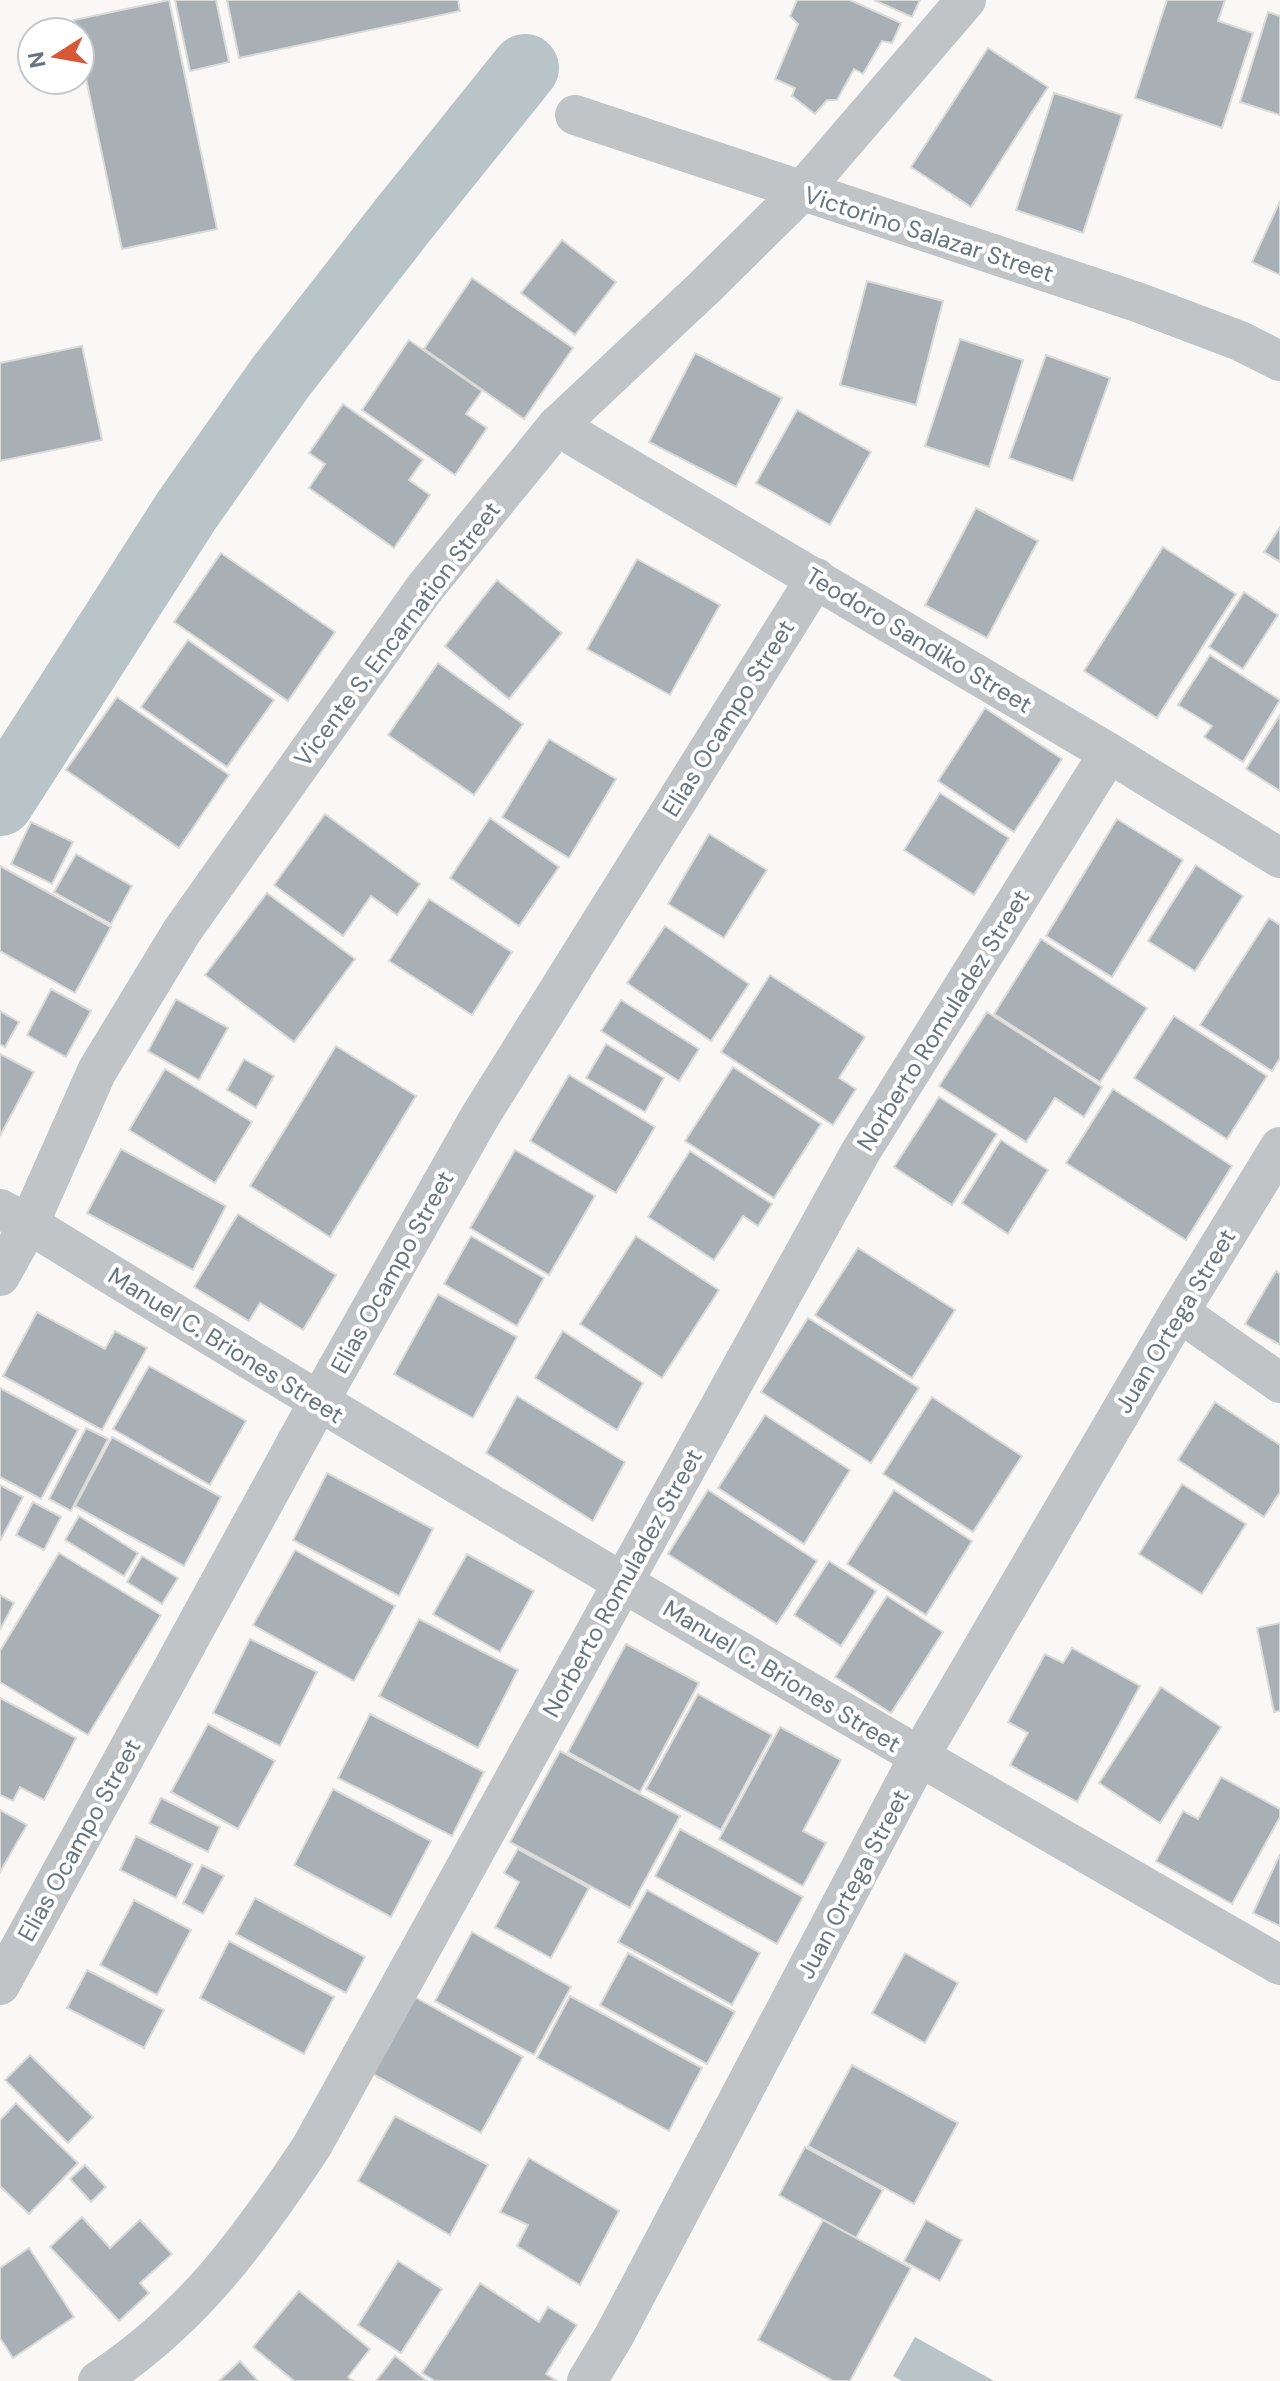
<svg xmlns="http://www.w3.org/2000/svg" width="1280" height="2381" font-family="'DM Sans',sans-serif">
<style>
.water{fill:#b8c4c8}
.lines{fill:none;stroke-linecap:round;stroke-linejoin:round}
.river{stroke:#b8c4c8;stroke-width:68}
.building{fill:#a8afb5;stroke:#dadad8;stroke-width:2}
.minor{stroke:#c0c4c7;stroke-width:40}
.labels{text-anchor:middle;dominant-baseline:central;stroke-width:8;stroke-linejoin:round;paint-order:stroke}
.street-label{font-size:24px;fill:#66757f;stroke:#fff}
</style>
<rect width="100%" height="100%" fill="#f9f8f6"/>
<!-- water -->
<polygon class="water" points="915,2337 994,2381 902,2381 893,2376"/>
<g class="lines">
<!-- river -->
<polyline class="river" points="0,802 187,510 280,378 402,221 525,68"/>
</g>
<!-- building -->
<g class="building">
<polygon points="169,0 217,229 122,249 80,50 80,32 76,32 74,20"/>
<polygon points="175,0 216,0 229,62 190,71"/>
<polygon points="227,0 458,0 460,11 239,58"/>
<polygon points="797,0 850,0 901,23 892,43 882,41 863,74 854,69 837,100 827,100 815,114 792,96 795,88 775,79 798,24 790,16"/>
<polygon points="874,0 920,0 912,17"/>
<polygon points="1167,0 1225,0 1218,21 1253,33 1222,128 1135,98"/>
<polygon points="1268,12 1280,16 1280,115 1240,102"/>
<polygon points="988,48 1048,87 971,207 911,167"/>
<polygon points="1054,93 1122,115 1083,233 1016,210"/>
<polygon points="1280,201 1280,275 1252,262"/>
<polygon points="562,240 616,282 575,335 521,293"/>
<polygon points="472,278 573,348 524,419 424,349"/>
<polygon points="867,281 943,301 916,405 840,385"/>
<polygon points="960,339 1023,360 989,467 925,446"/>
<polygon points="409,340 482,391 466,414 487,428 455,475 362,410"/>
<polygon points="82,346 102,440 0,461 0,363"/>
<polygon points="695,353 782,398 736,487 649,442"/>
<polygon points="1046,355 1110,378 1073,481 1009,458"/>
<polygon points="343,404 423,460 409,480 430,495 394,548 309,488 325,464 309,453"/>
<polygon points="797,410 871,452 830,525 756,483"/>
<polygon points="976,508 1038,541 987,638 925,605"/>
<polygon points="1280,527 1280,562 1264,552"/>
<polygon points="1163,547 1236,594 1157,718 1084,671"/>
<polygon points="221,553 335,632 288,701 174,622"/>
<polygon points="637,559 720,605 670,695 587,649"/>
<polygon points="497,580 562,633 509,699 445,646"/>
<polygon points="1244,592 1278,615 1243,669 1209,647"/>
<polygon points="188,640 274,700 227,767 141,707"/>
<polygon points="1210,655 1280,700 1243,762 1204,737 1212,726 1178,705"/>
<polygon points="438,663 523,724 474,795 388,735"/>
<polygon points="117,697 229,775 179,848 66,770"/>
<polygon points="985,708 1062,759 1014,832 938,781"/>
<polygon points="1280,715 1280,791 1246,769"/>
<polygon points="549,739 616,779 569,858 502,817"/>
<polygon points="940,793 1009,838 974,895 904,850"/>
<polygon points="325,814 420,884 397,915 371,896 343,936 274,885"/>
<polygon points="490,818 559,867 519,926 450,878"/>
<polygon points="1117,819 1183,860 1112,977 1046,936"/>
<polygon points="31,822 73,842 52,884 11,864"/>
<polygon points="709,834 767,870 724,938 668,904"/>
<polygon points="76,854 132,886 111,924 54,892"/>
<polygon points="1196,865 1243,896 1195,971 1148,941"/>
<polygon points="0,866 111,927 75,993 0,951"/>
<polygon points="267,893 355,959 294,1042 205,975"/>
<polygon points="429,899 512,952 472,1015 389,961"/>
<polygon points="1269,918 1280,925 1280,1058 1272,1071 1200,1025"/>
<polygon points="665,926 749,984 711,1041 627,983"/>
<polygon points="1041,939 1147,1008 1100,1082 994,1014"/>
<polygon points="770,975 865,1037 839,1078 856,1089 833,1125 721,1052"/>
<polygon points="51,989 91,1011 66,1057 27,1035"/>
<polygon points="176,999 228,1028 199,1080 148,1051"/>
<polygon points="621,1000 699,1049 679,1081 601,1031"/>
<polygon points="0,1011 19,1022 5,1047 0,1044"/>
<polygon points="987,1012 1102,1087 1084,1117 1055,1098 1026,1142 939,1086"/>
<polygon points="1174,1016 1267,1076 1227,1139 1134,1078"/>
<polygon points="606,1044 664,1078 645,1112 586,1078"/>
<polygon points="336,1046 416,1096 330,1237 250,1186"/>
<polygon points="0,1054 34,1072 0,1136"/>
<polygon points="244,1059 274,1076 256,1108 227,1090"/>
<polygon points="733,1067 821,1124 774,1198 685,1141"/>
<polygon points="165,1069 252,1122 215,1183 129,1130"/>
<polygon points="569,1075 655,1127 616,1193 530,1141"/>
<polygon points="1113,1089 1232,1166 1186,1240 1066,1163"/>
<polygon points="939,1097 997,1134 952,1205 894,1167"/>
<polygon points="1001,1140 1048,1170 1008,1234 962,1203"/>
<polygon points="121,1149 226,1206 193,1270 87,1213"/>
<polygon points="515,1150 595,1196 549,1275 470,1228"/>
<polygon points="690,1151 772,1204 758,1226 743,1216 714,1260 648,1217"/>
<polygon points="238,1214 336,1275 303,1330 260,1303 249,1321 194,1287"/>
<polygon points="471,1236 544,1278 517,1326 444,1284"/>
<polygon points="636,1236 719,1290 662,1378 580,1324"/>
<polygon points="858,1248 955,1310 912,1378 815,1315"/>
<polygon points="1276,1271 1280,1274 1280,1345 1245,1324"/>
<polygon points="438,1294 517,1337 473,1418 394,1374"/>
<polygon points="37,1312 105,1349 115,1331 147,1348 102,1430 3,1376"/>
<polygon points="808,1318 919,1388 871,1463 761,1392"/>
<polygon points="563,1331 643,1383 617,1430 535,1378"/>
<polygon points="149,1366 246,1421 210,1485 113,1429"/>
<polygon points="0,1388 78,1430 41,1499 0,1477"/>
<polygon points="517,1396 625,1462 593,1521 486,1453"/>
<polygon points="932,1397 1022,1456 973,1532 883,1474"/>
<polygon points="1215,1402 1280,1445 1280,1492 1264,1517 1178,1460"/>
<polygon points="765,1415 850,1470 804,1544 718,1488"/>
<polygon points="86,1428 108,1439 71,1511 49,1499"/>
<polygon points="112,1437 221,1497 184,1566 75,1506"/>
<polygon points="327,1473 433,1529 399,1596 293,1540"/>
<polygon points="1182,1484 1246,1524 1202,1594 1139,1554"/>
<polygon points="0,1485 23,1497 0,1541"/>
<polygon points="708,1490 817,1561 777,1624 668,1554"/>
<polygon points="894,1490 972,1541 926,1615 847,1564"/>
<polygon points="33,1502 61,1517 44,1550 16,1535"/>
<polygon points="79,1516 138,1553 124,1576 65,1540"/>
<polygon points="295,1550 395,1606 354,1681 253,1625"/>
<polygon points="59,1553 161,1615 88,1735 0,1682 0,1651"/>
<polygon points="467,1554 534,1591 500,1652 433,1614"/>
<polygon points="142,1556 178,1578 162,1604 127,1582"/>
<polygon points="829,1561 876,1591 841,1646 794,1615"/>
<polygon points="0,1595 14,1603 0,1630"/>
<polygon points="887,1596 943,1632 891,1713 835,1677"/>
<polygon points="419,1619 518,1670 478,1748 379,1696"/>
<polygon points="1280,1623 1280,1711 1274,1712 1257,1628"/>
<polygon points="250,1639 317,1672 280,1746 213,1713"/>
<polygon points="626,1644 699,1683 640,1792 568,1752"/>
<polygon points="1072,1648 1140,1686 1077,1802 1010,1765 1028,1733 1008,1722 1045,1654 1063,1663"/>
<polygon points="1161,1687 1221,1727 1160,1823 1099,1783"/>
<polygon points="698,1694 772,1735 721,1830 646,1789"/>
<polygon points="0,1698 76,1738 44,1800 20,1787 13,1801 0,1795"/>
<polygon points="370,1714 484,1772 452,1836 338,1778"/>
<polygon points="208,1724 275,1761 238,1829 171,1792"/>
<polygon points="780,1727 841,1760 803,1831 826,1843 803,1886 719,1839"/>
<polygon points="560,1751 680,1816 630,1908 510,1842"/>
<polygon points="1221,1777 1280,1809 1280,1817 1232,1904 1156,1861 1183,1811 1198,1819"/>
<polygon points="333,1789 431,1841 391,1917 294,1865"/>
<polygon points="161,1798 220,1827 208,1852 149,1823"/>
<polygon points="0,1810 27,1825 0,1872"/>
<polygon points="680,1829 803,1897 777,1944 655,1876"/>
<polygon points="136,1836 193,1864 176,1898 120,1870"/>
<polygon points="518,1849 589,1888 551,1958 495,1927 519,1882 504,1873"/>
<polygon points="1280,1854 1280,1926 1253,1913"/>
<polygon points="202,1865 224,1876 203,1914 183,1903"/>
<polygon points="647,1890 760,1953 732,2005 618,1942"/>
<polygon points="255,1898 365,1957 346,1993 236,1934"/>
<polygon points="134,1900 191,1930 157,1995 100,1965"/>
<polygon points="472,1932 571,1987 534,2055 435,2001"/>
<polygon points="229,1941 334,1997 304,2054 200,1998"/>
<polygon points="628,1953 735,2012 707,2064 600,2005"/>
<polygon points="905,1953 958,1983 925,2043 872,2013"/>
<polygon points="87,1970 164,2010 144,2048 67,2008"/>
<polygon points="411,1995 523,2057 481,2133 369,2072"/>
<polygon points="570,1996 702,2068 669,2131 537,2058"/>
<polygon points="30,2055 93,2117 68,2143 5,2080"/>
<polygon points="852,2065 958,2123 914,2204 808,2146"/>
<polygon points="16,2103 78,2163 29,2214 0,2186 0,2120"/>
<polygon points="395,2116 488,2165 450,2235 358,2181"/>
<polygon points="805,2147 883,2190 856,2238 779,2195"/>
<polygon points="529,2158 619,2211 580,2285 517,2246 528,2225 500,2212"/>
<polygon points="85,2165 106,2187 91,2202 70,2179"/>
<polygon points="82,2217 110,2248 140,2220 172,2254 140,2283 149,2293 119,2321 50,2247"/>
<polygon points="823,2220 911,2268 850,2381 833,2381 758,2340"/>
<polygon points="926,2220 962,2240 940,2281 904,2261"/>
<polygon points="29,2248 74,2317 13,2358 0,2338 0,2268"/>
<polygon points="398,2261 442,2289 401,2353 358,2325"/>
<polygon points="480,2283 539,2322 548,2307 577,2325 546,2374 557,2381 435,2381 422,2373"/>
<polygon points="299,2291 370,2349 348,2377 353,2381 294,2381 253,2347"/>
<polygon points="395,2356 427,2381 376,2381"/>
<polygon points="240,2361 258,2381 219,2381"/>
</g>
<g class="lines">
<!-- minor -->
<g class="minor">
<polyline points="575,115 1137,302 1240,341 1280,361"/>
<polyline points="557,426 1109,753 1280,858"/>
<path d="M 0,1209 L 29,1224 C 441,1479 860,1723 1280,1965"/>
<polyline points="0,1276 29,1224 97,1071 182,931 424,589 557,426 705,287 801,192 966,0"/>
<polyline points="1179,1312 1280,1383"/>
<polyline points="0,1985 318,1403 479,1118 816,578"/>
<path d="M 98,2381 C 193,2319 251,2238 312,2146 L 861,1151 L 1109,753"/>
<polyline points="587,2381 614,2336 919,1757 1179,1312 1280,1147"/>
</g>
</g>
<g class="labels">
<!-- street labels -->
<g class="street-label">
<text transform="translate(929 234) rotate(18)">Victorino Salazar Street</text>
<text transform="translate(397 634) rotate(-53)">Vicente S. Encarnation Street</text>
<text transform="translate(919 640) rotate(31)">Teodoro Sandiko Street</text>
<text transform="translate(728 718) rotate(-58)">Elias Ocampo Street</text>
<text transform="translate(943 1020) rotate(-58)">Norberto Romuladez Street</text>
<text transform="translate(392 1272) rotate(-61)">Elias Ocampo Street</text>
<text transform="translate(1175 1321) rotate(-59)">Juan Ortega Street</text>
<text transform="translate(226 1345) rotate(32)">Manuel C. Briones Street</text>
<text transform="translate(622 1583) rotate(-61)">Norberto Romuladez Street</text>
<text transform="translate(782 1676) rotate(31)">Manuel C. Briones Street</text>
<text transform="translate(79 1840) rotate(-61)">Elias Ocampo Street</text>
<text transform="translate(853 1884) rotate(-62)">Juan Ortega Street</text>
</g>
</g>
<!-- north arrow -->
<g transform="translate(56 56) rotate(259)"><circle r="38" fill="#ffffff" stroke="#c2c8cc" stroke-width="2"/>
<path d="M0-6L14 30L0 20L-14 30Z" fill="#d85836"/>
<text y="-12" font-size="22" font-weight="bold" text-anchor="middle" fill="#66757f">N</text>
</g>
</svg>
